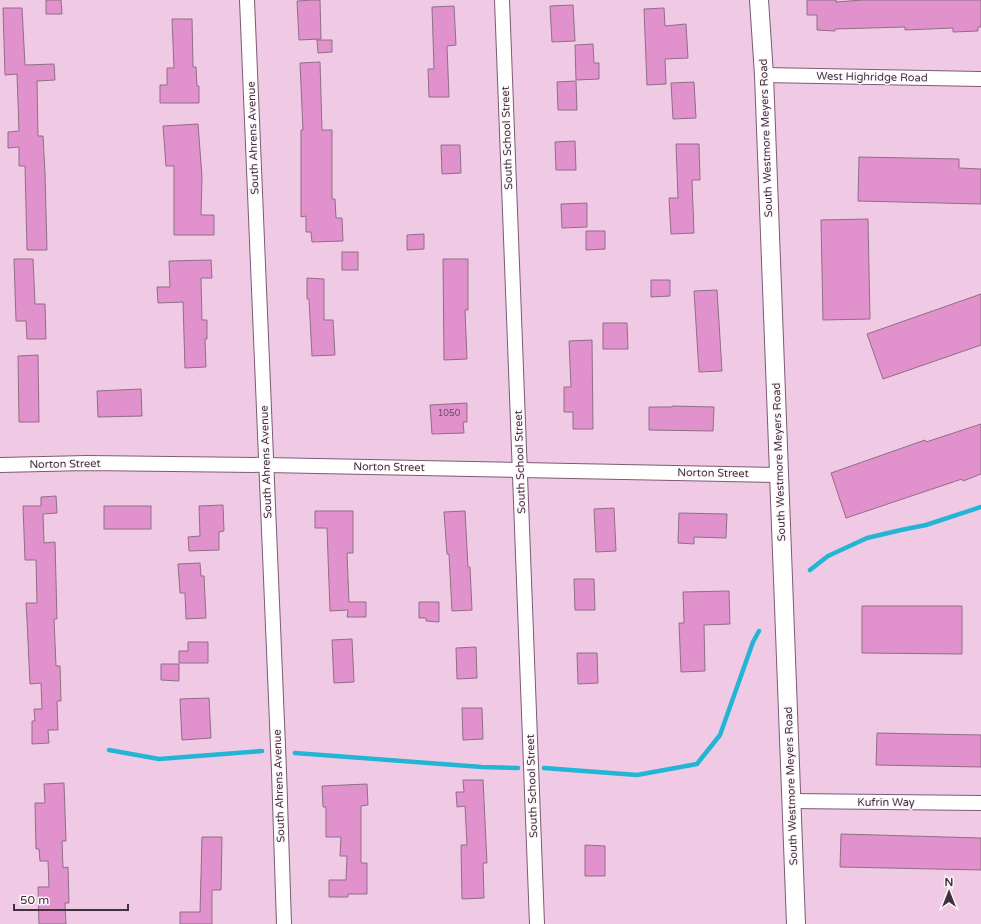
<svg xmlns="http://www.w3.org/2000/svg" width="981" height="924" font-family="'Varela Round',sans-serif">
<style>
.lines{fill:none;stroke-linecap:round;stroke-linejoin:round}
.stream{stroke:#24b5d5;stroke-width:4.5}
.building{fill:#e191cb;stroke:#906e86}
.minor-casing{stroke:#7c5b73;stroke-width:16}
.tertiary-casing{stroke:#7c5b73;stroke-width:20}
.minor{stroke:#fff;stroke-width:14}
.tertiary{stroke:#fff;stroke-width:18}
.labels{text-anchor:middle;dominant-baseline:central;stroke-width:3;stroke-linejoin:round;paint-order:stroke}
.number-label{font-size:9px;fill:#684a60}
.street-label{font-size:11px;fill:#40323c;stroke:#fef6fb}
</style>
<rect width="100%" height="100%" fill="#f0cae5"/>
<g class="lines">
<!-- stream -->
<g class="stream">
<polyline points="810,570 828,556 867,538 901,530 926,525 981,507"/>
<polyline points="109,750 159,759 262,751"/>
<polyline points="295,753 482,767 518,768"/>
<polyline points="544,768 637,775 697,764 720,735 753,642 759,631"/>
</g>
</g>
<!-- building -->
<g class="building">
<polygon points="46,0 61,0 62,14 46,14"/>
<polygon points="312,0 320,0 321,39 299,40 297,1"/>
<polygon points="807,0 836,0 836,2 863,0 981,0 981,27 978,27 978,31 953,32 953,28 905,30 905,27 835,29 835,31 817,30 817,15 807,15"/>
<polygon points="573,5 575,41 552,42 550,6"/>
<polygon points="454,6 456,45 447,46 449,97 429,97 428,69 434,69 432,7"/>
<polygon points="3,8 22,8 25,65 54,64 55,80 37,81 38,136 43,136 45,173 47,250 27,250 25,166 19,166 19,147 8,148 8,132 19,131 17,74 5,75"/>
<polygon points="664,8 665,26 686,24 688,58 665,59 666,84 647,85 644,9"/>
<polygon points="172,19 192,19 193,67 196,67 197,86 199,86 199,103 160,103 160,85 167,85 167,68 174,68"/>
<polygon points="317,40 332,40 332,52 318,53"/>
<polygon points="593,44 594,63 599,63 599,79 576,80 575,45"/>
<polygon points="320,62 322,130 332,130 332,199 335,199 336,218 342,218 343,241 312,242 311,232 306,232 306,216 301,217 301,130 303,130 300,63"/>
<polygon points="576,81 577,110 558,110 557,82"/>
<polygon points="694,82 696,118 673,119 671,83"/>
<polygon points="198,124 202,177 201,215 214,215 214,235 174,235 174,166 166,166 163,126"/>
<polygon points="575,141 576,170 556,170 555,142"/>
<polygon points="676,144 699,144 700,180 692,180 694,233 671,234 669,198 678,198"/>
<polygon points="441,145 460,145 461,173 442,174"/>
<polygon points="859,157 959,159 959,168 981,169 981,204 858,201"/>
<polygon points="587,203 587,227 562,228 561,204"/>
<polygon points="868,219 870,319 823,320 821,220"/>
<polygon points="586,231 605,231 605,249 586,250"/>
<polygon points="424,234 424,249 407,250 407,235"/>
<rect x="342" y="252" width="16" height="18"/>
<polygon points="14,259 33,259 35,304 45,304 46,339 27,339 26,321 16,321"/>
<polygon points="443,259 468,259 468,310 465,310 467,359 444,360"/>
<polygon points="211,260 212,278 201,278 202,320 207,320 207,339 205,339 206,367 185,368 183,302 158,303 157,287 170,287 169,261"/>
<polygon points="307,278 324,279 324,320 333,320 335,355 312,356 309,299 307,299"/>
<polygon points="651,280 670,280 670,296 651,297"/>
<polygon points="717,290 722,371 699,372 694,291"/>
<polygon points="981,294 981,345 883,379 867,334"/>
<polygon points="603,323 627,323 628,349 603,349"/>
<polygon points="592,340 593,429 573,429 573,412 564,412 564,387 571,387 569,341"/>
<polygon points="38,355 39,422 19,422 18,356"/>
<polygon points="141,389 142,416 98,417 97,391"/>
<polygon points="467,403 467,422 463,422 464,433 432,434 430,405"/>
<polygon points="672,406 714,407 713,431 649,430 649,407 672,407"/>
<polygon points="981,424 981,474 963,481 962,479 846,518 831,473 925,440 926,442"/>
<polygon points="56,496 57,513 43,514 44,543 55,542 57,619 54,619 56,666 60,666 61,701 57,701 58,730 48,730 49,743 32,744 32,721 35,721 34,709 42,709 41,683 30,684 27,620 26,603 37,603 36,560 25,560 23,506 41,506 41,497"/>
<polygon points="223,505 224,531 219,532 219,550 189,551 188,537 200,536 199,506"/>
<rect x="104" y="506" width="47" height="23"/>
<polygon points="614,508 616,551 596,552 594,509"/>
<polygon points="315,511 353,511 353,553 347,553 349,602 366,602 366,617 347,617 348,610 330,611 327,528 315,528"/>
<polygon points="465,511 468,567 470,567 472,610 452,611 449,554 447,554 444,512"/>
<polygon points="679,513 727,514 726,538 694,537 694,544 678,543"/>
<polygon points="200,563 201,576 204,576 206,618 186,619 185,593 180,593 178,564"/>
<polygon points="574,579 594,579 595,610 575,610"/>
<polygon points="729,591 730,624 704,625 705,671 681,672 679,623 684,623 683,592"/>
<polygon points="419,602 439,602 439,622 426,621 426,618 419,618"/>
<polygon points="862,606 962,606 962,654 862,653"/>
<polygon points="352,639 354,682 334,683 332,640"/>
<polygon points="188,642 208,642 208,663 179,663 179,651 188,651"/>
<polygon points="476,647 477,678 457,679 456,648"/>
<polygon points="577,653 597,653 598,683 578,684"/>
<polygon points="161,664 179,664 179,681 161,680"/>
<polygon points="209,698 211,738 182,740 180,699"/>
<polygon points="462,708 482,708 483,739 463,740"/>
<polygon points="877,733 981,735 981,767 876,765"/>
<polygon points="463,780 483,780 487,863 483,863 484,898 462,899 461,845 467,845 465,806 457,807 456,792 464,792"/>
<polygon points="64,783 66,841 62,841 63,868 68,867 69,903 65,903 66,924 39,924 38,887 49,887 48,861 40,861 39,849 36,849 35,803 45,803 44,784"/>
<polygon points="367,784 368,805 361,806 361,863 367,863 367,894 348,894 348,897 329,897 329,880 346,880 347,856 340,856 341,837 326,837 326,807 323,807 322,786"/>
<polygon points="841,834 981,838 981,870 840,867"/>
<polygon points="202,837 222,837 221,890 212,890 212,924 180,924 180,912 200,912"/>
<polygon points="585,845 605,846 605,876 585,876"/>
</g>
<g class="lines">
<!-- minor casing -->
<g class="minor-casing">
<g id="minor">
<polyline points="247,0 279,771 284,924"/>
<polyline points="502,0 537,924"/>
<polyline points="764,75 981,79"/>
<polyline points="0,465 87,463 266,465 779,475"/>
<polyline points="791,801 981,803"/>
</g>
</g>
<!-- tertiary casing -->
<g class="tertiary-casing">
<polyline id="tertiary" points="759,0 764,75 796,924"/>
</g>
<!-- minor -->
<use href="#minor" class="minor"/>
<!-- tertiary -->
<use href="#tertiary" class="tertiary"/>
</g>
<g class="labels">
<!-- number labels -->
<g class="number-label">
<text x="449" y="413">1050</text>
</g>
<!-- street labels -->
<g class="street-label">
<text transform="translate(872 77) rotate(1)">West Highridge Road</text>
<text transform="translate(253 138) rotate(-92)">South Ahrens Avenue</text>
<text transform="translate(507 138) rotate(-92)">South School Street</text>
<text transform="translate(766 138) rotate(-92)">South Westmore Meyers Road</text>
<text transform="translate(266 462) rotate(-92)">South Ahrens Avenue</text>
<text transform="translate(520 462) rotate(-92)">South School Street</text>
<text transform="translate(779 462) rotate(-92)">South Westmore Meyers Road</text>
<text transform="translate(65 464) rotate(-1)">Norton Street</text>
<text transform="translate(389 467) rotate(1)">Norton Street</text>
<text transform="translate(713 473) rotate(1)">Norton Street</text>
<text transform="translate(279 786) rotate(-92)">South Ahrens Avenue</text>
<text transform="translate(532 786) rotate(-92)">South School Street</text>
<text transform="translate(791 786) rotate(-92)">South Westmore Meyers Road</text>
<text x="886" y="802">Kufrin Way</text>
</g>
</g>
<!-- north arrow -->
<g transform="translate(949 892)" stroke="#fef6fb" stroke-width="3" paint-order="stroke">
<path d="M0-3L7 15L0 10L-7 15Z" fill="#40323c"/>
<text y="-6" font-size="11" font-weight="bold" text-anchor="middle" fill="#40323c">N</text>
</g>
<!-- scale -->
<path d="M14 904v6h114v-6" fill="none" stroke="#40323c" stroke-width="2"/>
<text x="20" y="904" font-size="12" fill="#40323c" stroke="#fef6fb" stroke-width="3" paint-order="stroke">50 m</text>
</svg>
